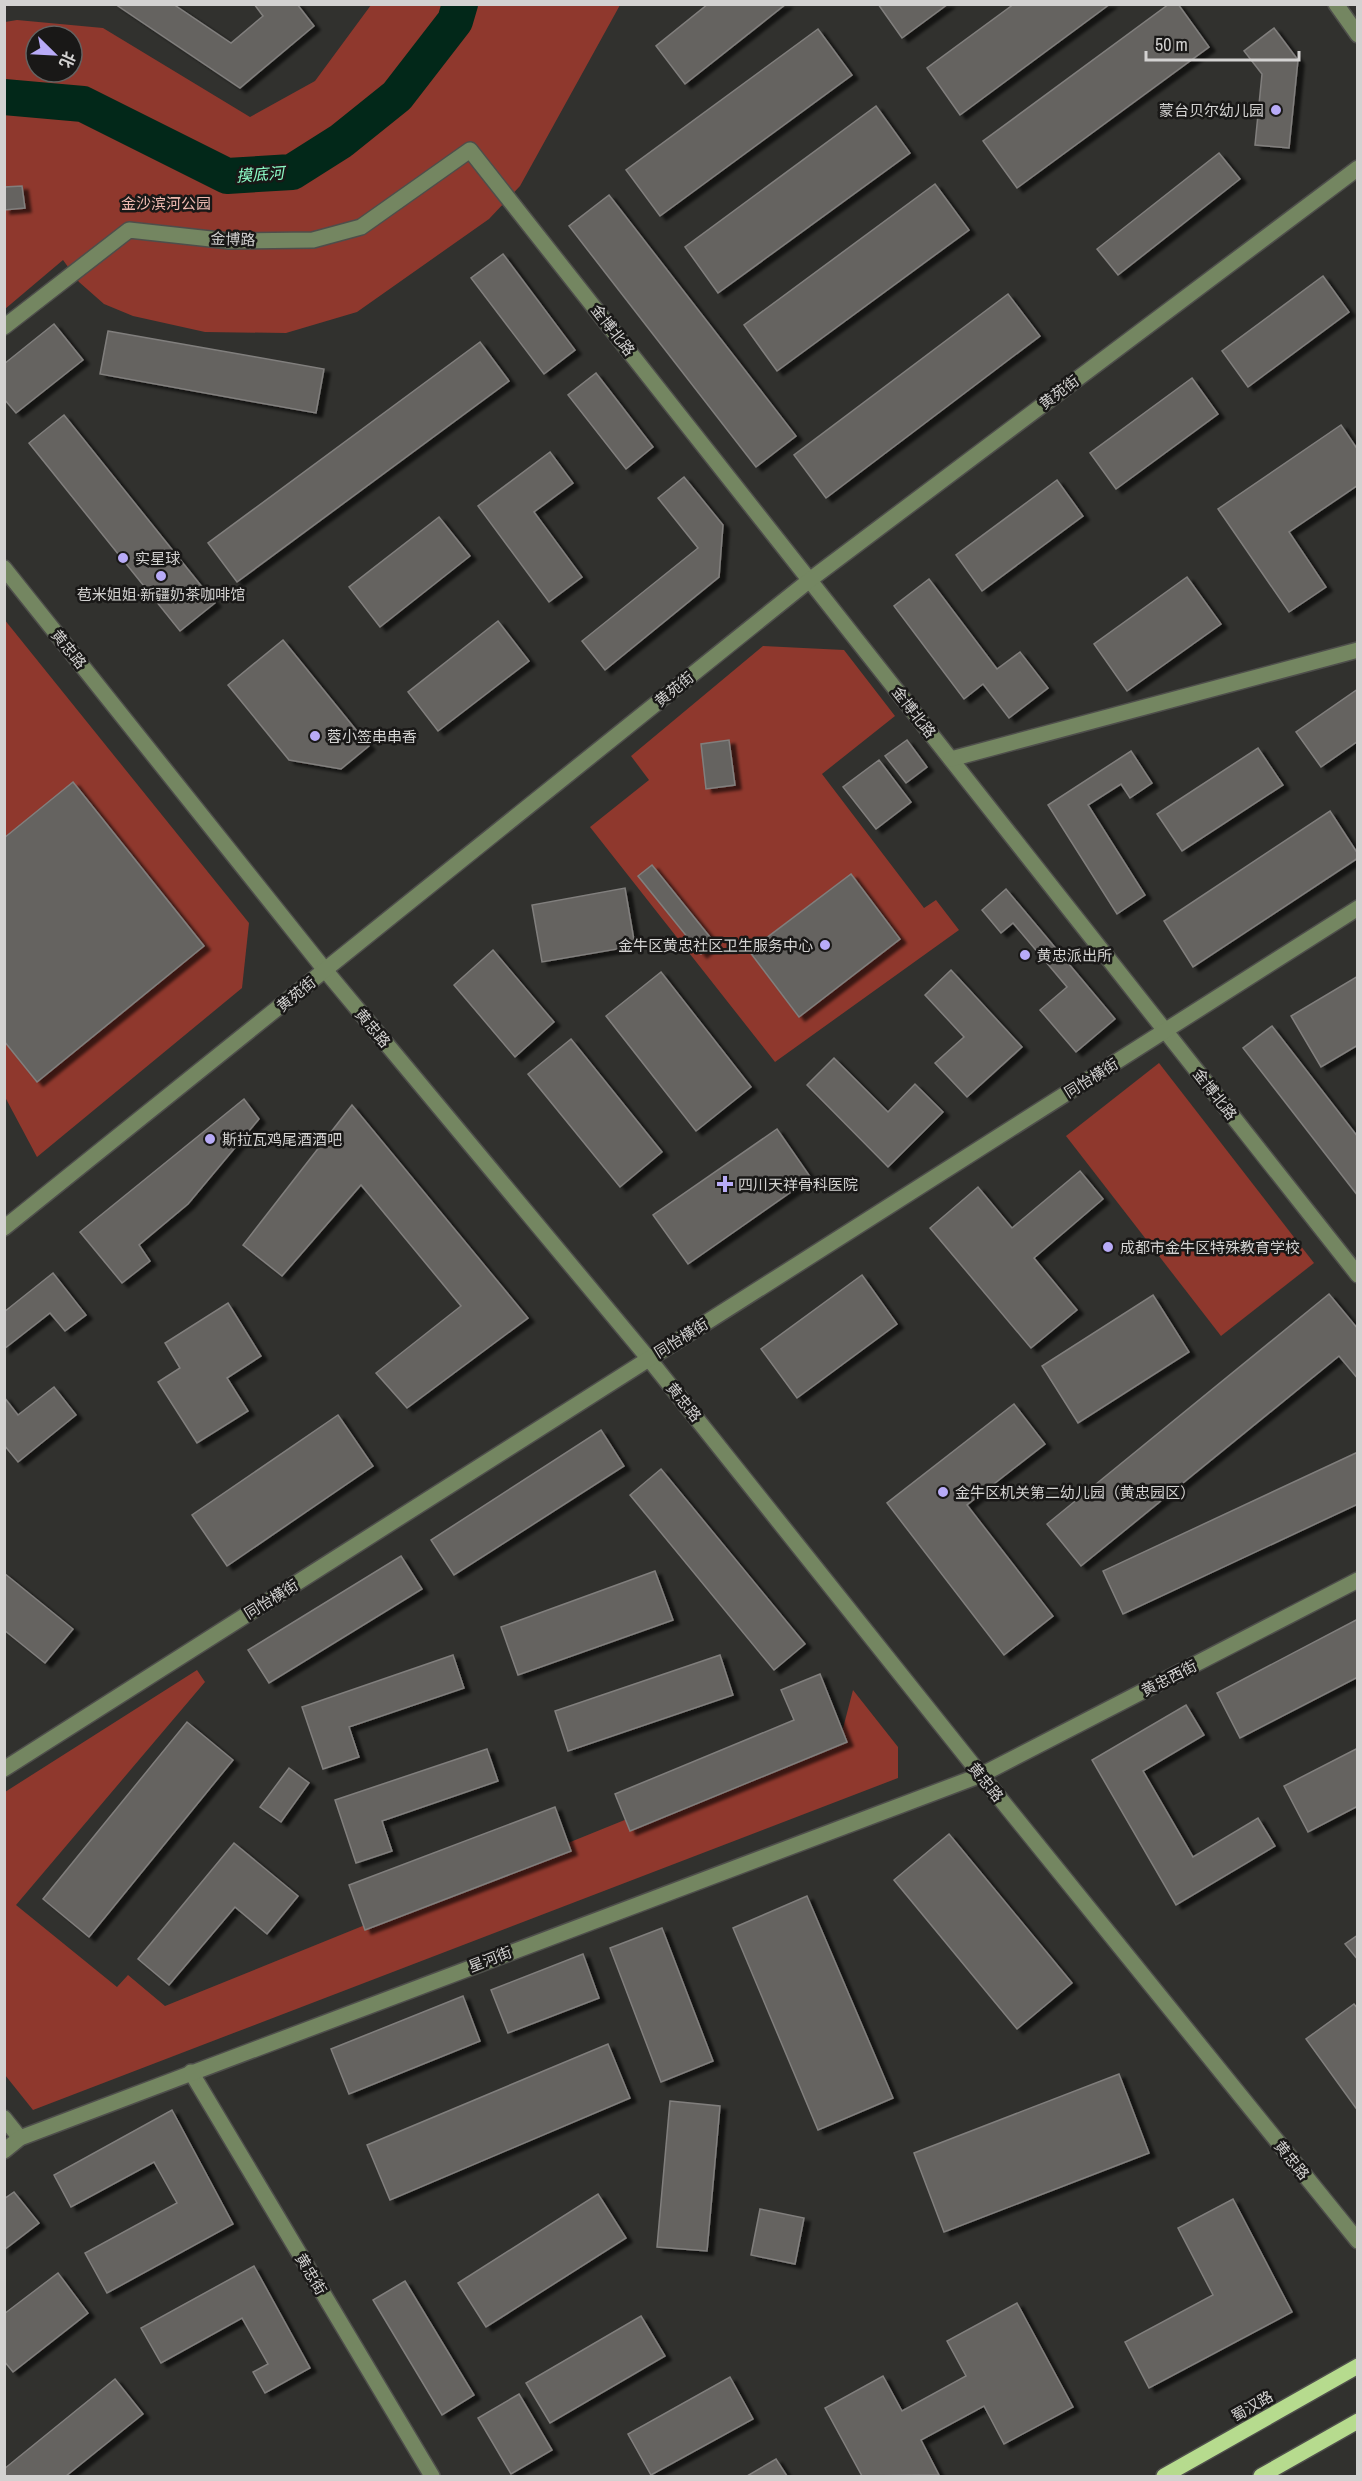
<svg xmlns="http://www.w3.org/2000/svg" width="1362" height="2481" font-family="'Archivo Narrow','Noto Sans SC',sans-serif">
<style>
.green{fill:#8f382d;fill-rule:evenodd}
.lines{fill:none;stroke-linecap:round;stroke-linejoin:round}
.river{stroke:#022819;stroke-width:36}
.building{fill:#656361;stroke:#817f7d;stroke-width:1.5;filter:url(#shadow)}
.minor-casing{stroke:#4e4e4b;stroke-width:18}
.major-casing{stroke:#4e4e4b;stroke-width:18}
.minor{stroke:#748661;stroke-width:15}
.major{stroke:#b6db8e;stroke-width:15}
.poi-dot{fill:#b8abf7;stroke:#191817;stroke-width:2}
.labels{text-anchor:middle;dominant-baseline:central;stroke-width:5;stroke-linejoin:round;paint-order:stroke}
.poi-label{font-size:15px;fill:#d3d2d1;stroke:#191817;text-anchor:start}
.park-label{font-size:15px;fill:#efbab1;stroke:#191817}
.street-label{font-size:15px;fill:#d3d2d1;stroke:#191817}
.water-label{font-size:16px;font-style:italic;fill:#8cfac6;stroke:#191817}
</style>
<defs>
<filter id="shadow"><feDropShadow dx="6" dy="4" stdDeviation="1.5" flood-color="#0009"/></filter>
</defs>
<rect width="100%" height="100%" fill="#31312e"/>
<!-- green -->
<g class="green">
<path d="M 371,5 L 620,5 L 520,186 L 489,219 L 357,312 L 286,333 L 205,332 L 133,316 L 104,304 L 79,282 L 63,260 L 5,309 L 5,22 L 17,20 L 103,28 L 250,117 L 315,81 ZM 36,36 L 72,36 L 72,72 L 36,72 Z"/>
<polygon points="4,619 249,923 242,988 37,1157 5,1097"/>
<polygon points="763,646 844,650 895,716 822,774 924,908 936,900 959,930 775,1062 590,827 649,780 631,756"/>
<polygon points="1159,1063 1314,1263 1221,1336 1066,1136"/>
<polygon points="197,1670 205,1682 16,1905 117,1987 128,1975 165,2006 842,1732 853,1690 898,1747 898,1778 33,2110 5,2075 5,1792"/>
</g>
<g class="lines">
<!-- river -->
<polyline class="river" points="4,97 83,104 227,176 292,172 341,141 397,96 455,21 460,4"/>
</g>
<!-- building -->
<g class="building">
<polygon points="115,4 173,4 231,43 263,16 254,4 297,4 314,26 240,88"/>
<polygon points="708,4 786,4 685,84 656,46"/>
<polygon points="878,4 948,4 902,38"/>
<polygon points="1014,4 1110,4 960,115 927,68"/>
<polygon points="1169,4 1178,4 1209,47 1017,188 983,141"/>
<polygon points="1274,28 1298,60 1289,148 1255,145 1262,74 1244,51"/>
<polygon points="818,29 852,75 660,216 626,170"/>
<polygon points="876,106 910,153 718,293 685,247"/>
<polygon points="1219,153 1240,179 1118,275 1097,249"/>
<polygon points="935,184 969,230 777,371 744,325"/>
<polygon points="22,186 25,208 4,210 4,187"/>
<polygon points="609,195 796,436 756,467 569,226"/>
<polygon points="503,254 575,350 544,374 471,278"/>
<polygon points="1323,276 1349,312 1248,387 1222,351"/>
<polygon points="1008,294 1040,336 826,498 794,455"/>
<polygon points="54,324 83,360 16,413 4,399 4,364"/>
<polygon points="108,331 324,369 316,413 100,374"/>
<polygon points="480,342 509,381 237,582 208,543"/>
<polygon points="596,373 653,447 626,469 568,395"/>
<polygon points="1192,378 1218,414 1116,489 1090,453"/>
<polygon points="64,415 215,603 180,631 29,443"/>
<polygon points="1341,425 1358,450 1358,485 1289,532 1326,587 1289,612 1218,509"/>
<polygon points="550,452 573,483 534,512 582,577 549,602 478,506"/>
<polygon points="684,477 723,525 719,577 605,670 582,641 698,548 658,498"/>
<polygon points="1057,480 1083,516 982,591 956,555"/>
<polygon points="439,517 470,556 380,627 349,587"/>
<polygon points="1187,577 1221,624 1127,691 1094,644"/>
<polygon points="929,579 997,669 1020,652 1048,688 1009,718 983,684 964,699 894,606"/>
<polygon points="498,621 529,661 438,731 408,692"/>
<polygon points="283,640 369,746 341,769 289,760 228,685"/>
<polygon points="1358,689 1358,741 1321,767 1296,732"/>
<polygon points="729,740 735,785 706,789 701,744"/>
<polygon points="907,740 927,767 906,783 885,756"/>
<polygon points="1258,748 1283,785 1182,851 1157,814"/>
<polygon points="1131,751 1152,783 1130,798 1121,784 1088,805 1145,895 1117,914 1048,805"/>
<polygon points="879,760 911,802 876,829 843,787"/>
<polygon points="73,782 204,946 37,1082 4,1041 4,838"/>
<polygon points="1330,811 1358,854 1358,858 1193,967 1164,921"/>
<polygon points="652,865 714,942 701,954 638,876"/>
<polygon points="851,874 900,939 799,1017 749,951"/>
<polygon points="625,888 635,946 542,962 532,905"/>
<polygon points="1006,889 1115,1019 1076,1052 1040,1010 1067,987 1013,923 1001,933 982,910"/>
<polygon points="493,950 554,1022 515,1057 454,985"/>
<polygon points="951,970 1022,1047 967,1097 935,1063 964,1037 925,995"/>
<polygon points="661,972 751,1087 696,1131 606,1016"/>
<polygon points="1358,976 1358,1045 1321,1067 1291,1016"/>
<polygon points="1272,1026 1358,1137 1358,1196 1243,1048"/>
<polygon points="571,1039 662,1152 620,1187 528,1074"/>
<polygon points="834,1058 888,1112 915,1084 943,1112 888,1167 807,1085"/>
<polygon points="244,1099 259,1119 188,1204 139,1245 150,1261 122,1283 80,1232"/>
<polygon points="352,1105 528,1318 407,1408 376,1373 461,1306 361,1185 282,1276 243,1245"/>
<polygon points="777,1129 811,1178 688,1264 653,1215"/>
<polygon points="1080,1171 1103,1199 1034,1258 1077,1310 1031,1348 930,1228 978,1187 1012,1228"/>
<polygon points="53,1273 86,1315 65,1331 50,1313 4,1349 4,1312"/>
<polygon points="862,1275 897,1324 797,1398 761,1349"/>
<polygon points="1329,1294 1358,1329 1358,1379 1339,1356 1081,1566 1047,1524"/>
<polygon points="1153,1295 1189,1352 1078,1423 1042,1366"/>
<polygon points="228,1303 261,1356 227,1378 248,1411 197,1443 158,1382 180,1368 165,1343"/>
<polygon points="54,1387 76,1415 18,1462 4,1445 4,1397 18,1415"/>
<polygon points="1014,1404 1045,1444 967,1505 1053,1616 1004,1655 887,1503"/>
<polygon points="338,1415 373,1466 227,1566 192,1515"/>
<polygon points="601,1430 624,1466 454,1575 431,1540"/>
<polygon points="1358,1452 1358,1504 1123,1614 1103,1571"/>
<polygon points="661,1469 805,1644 774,1670 630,1495"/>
<polygon points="401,1556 422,1589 269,1683 248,1650"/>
<polygon points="655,1571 673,1620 518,1675 501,1627"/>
<polygon points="4,1573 73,1629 45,1663 4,1630"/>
<polygon points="1358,1619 1358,1677 1240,1738 1217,1693"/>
<polygon points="453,1655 464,1688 349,1727 359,1757 323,1769 302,1707"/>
<polygon points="720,1655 733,1695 568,1751 555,1711"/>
<polygon points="820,1674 847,1742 630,1831 615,1794 794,1720 781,1690"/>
<polygon points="1186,1705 1204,1735 1143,1771 1193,1857 1258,1818 1275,1846 1176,1905 1092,1760"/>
<polygon points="187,1722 233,1760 89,1937 43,1899"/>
<polygon points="1358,1748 1358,1806 1308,1832 1284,1786"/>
<polygon points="487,1749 498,1781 382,1821 392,1851 356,1863 335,1800"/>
<polygon points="289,1768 309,1783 281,1822 260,1807"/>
<polygon points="555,1807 571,1851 365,1930 349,1885"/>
<polygon points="949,1834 1072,1983 1017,2029 894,1880"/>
<polygon points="234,1843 298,1896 267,1934 235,1907 169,1985 138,1959"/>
<polygon points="807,1896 893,2098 818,2130 733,1928"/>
<polygon points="662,1928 713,2061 661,2082 610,1948"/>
<polygon points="1358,1935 1358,1960 1345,1944"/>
<polygon points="583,1954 599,1998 508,2033 491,1990"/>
<polygon points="463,1996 480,2041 349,2094 331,2049"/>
<polygon points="1354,2004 1358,2009 1358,2111 1306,2039"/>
<polygon points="608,2044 630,2098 390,2200 367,2145"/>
<polygon points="1119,2074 1149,2153 944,2232 914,2153"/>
<polygon points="670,2101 720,2106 707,2251 657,2247"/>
<polygon points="172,2110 233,2224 107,2293 85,2253 177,2203 154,2162 71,2207 54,2175"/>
<polygon points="14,2192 39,2223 4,2250 4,2199"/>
<polygon points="598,2194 626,2238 486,2327 458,2283"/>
<polygon points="1233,2199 1292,2312 1149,2388 1125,2342 1213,2295 1178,2228"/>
<polygon points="760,2209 804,2218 795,2264 751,2255"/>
<polygon points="254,2266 310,2368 265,2393 253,2372 268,2364 242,2318 161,2363 141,2328"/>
<polygon points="58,2273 88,2313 13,2372 4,2361 4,2314"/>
<polygon points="405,2281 474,2395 442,2415 373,2300"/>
<polygon points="1017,2303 1073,2407 1004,2444 984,2406 921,2440 939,2475 862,2476 825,2408 883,2376 902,2411 966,2376 947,2341"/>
<polygon points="641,2316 665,2356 550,2423 526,2383"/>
<polygon points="730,2377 753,2419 651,2475 628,2434"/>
<polygon points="115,2379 143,2414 66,2476 4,2476 4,2469"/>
<polygon points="519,2394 552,2450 511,2474 478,2418"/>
<polygon points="776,2459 787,2476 747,2476"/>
</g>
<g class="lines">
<!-- minor casing -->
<g class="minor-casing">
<g id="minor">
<polyline points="1336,4 1358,35"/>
<polyline points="4,327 129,230 229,241 313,240 361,227 470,150 1358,1275"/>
<polyline points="4,568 325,970 649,1359 981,1775 1358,2241"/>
<polyline points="951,759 1358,650"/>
<polyline points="4,1228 811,579 1358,168"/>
<polyline points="4,1769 1358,908"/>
<polyline points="191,2072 432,2476"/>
<polyline points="4,2118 20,2138"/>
<polyline points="4,2151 20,2138 981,1775 1358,1580"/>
</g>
</g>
<!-- major casing -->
<g class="major-casing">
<g id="major">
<polyline points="1164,2476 1358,2366"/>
<polyline points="1261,2476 1358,2421"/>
</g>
</g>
<!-- minor -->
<use href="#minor" class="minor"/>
<!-- major -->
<use href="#major" class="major"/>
</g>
<!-- markers -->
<g class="poi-dot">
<circle cx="1276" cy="110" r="6"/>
<circle cx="123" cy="558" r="6"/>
<circle cx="161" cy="576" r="6"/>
<circle cx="315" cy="736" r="6"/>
<circle cx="825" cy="945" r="6"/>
<circle cx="1025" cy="955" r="6"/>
<circle cx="210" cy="1139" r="6"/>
<path d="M722 1175h6v6h6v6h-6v6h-6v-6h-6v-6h6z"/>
<circle cx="1108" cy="1247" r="6"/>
<circle cx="943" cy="1492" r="6"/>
</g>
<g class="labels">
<!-- poi labels -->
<g class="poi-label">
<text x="1264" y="110" text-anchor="end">蒙台贝尔幼儿园</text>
<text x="135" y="558">实星球</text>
<text x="161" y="594" text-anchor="middle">苞米姐姐·新疆奶茶咖啡馆</text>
<text x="327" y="736">蓉小签串串香</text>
<text x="813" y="945" text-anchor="end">金牛区黄忠社区卫生服务中心</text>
<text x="1037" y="955">黄忠派出所</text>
<text x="222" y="1139">斯拉瓦鸡尾酒酒吧</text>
<text x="738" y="1184">四川天祥骨科医院</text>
<text x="1120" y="1247">成都市金牛区特殊教育学校</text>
<text x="955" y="1492">金牛区机关第二幼儿园（黄忠园区）</text>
</g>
<!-- park labels -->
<g class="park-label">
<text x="166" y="203">金沙滨河公园</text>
</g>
<!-- street labels -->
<g class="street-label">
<text transform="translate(233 239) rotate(2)">金博路</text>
<text transform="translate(613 330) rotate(52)">金博北路</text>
<text transform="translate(1059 392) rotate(-37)">黄苑街</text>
<text transform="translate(69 649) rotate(51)">黄忠路</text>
<text transform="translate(674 689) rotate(-39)">黄苑街</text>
<text transform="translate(914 712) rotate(52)">金博北路</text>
<text transform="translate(296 994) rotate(-39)">黄苑街</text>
<text transform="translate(373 1028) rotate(50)">黄忠路</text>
<text transform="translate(1091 1078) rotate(-32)">同怡横街</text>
<text transform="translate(1215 1094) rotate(52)">金博北路</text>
<text transform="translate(681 1338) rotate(-32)">同怡横街</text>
<text transform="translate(684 1402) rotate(51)">黄忠路</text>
<text transform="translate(271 1599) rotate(-32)">同怡横街</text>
<text transform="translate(1169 1678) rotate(-27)">黄忠西街</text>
<text transform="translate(986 1782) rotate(51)">黄忠路</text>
<text transform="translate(490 1959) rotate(-21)">星河街</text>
<text transform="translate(1292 2160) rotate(51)">黄忠路</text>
<text transform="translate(311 2274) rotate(59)">黄忠街</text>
<text transform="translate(1252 2406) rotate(-30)">蜀汉路</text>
</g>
<!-- water labels -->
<g class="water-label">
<text transform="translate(260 174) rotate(-4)">摸底河</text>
</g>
</g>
<!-- border -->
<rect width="1362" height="2481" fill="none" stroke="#d3d2d1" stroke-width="12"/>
<!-- north arrow -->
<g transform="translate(54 54) rotate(114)"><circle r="28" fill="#191817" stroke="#636261" stroke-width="1.5"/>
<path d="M0-4.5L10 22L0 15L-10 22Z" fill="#b8abf7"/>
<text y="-9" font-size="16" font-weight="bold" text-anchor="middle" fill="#d3d2d1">北</text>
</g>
<!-- scale -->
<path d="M1146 51v9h153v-9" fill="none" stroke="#d3d2d1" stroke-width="3"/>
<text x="1155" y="51" font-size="18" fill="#d3d2d1" stroke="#191817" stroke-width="4.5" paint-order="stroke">50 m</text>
</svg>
